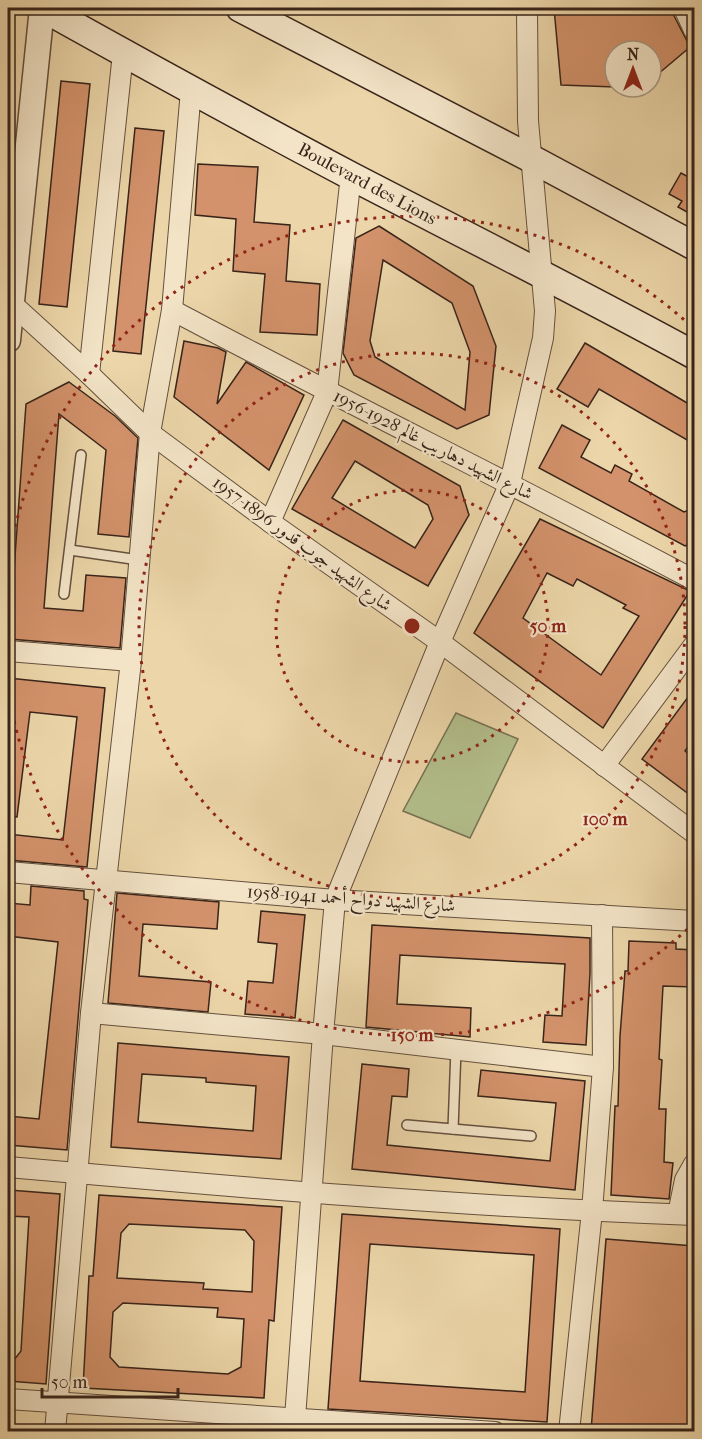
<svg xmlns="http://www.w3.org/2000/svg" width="702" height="1439" font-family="'IM FELL French Canon',Amiri,serif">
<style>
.green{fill:#b3bf8c;stroke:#767253;stroke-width:1.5}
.building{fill:#d3926b;stroke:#38241a;stroke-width:1.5;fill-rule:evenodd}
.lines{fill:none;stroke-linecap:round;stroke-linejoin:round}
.service-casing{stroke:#65503e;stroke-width:12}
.minor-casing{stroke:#65503e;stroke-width:22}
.tertiary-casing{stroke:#65503e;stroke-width:27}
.secondary-casing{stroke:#38241a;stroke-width:30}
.service{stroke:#f3e4c7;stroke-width:9}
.minor{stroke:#f3e4c7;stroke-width:20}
.tertiary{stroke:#f3e4c7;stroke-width:24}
.secondary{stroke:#f3e4c7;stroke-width:27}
.ring{fill:none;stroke:#8f2418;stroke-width:3;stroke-dasharray:3 6}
.labels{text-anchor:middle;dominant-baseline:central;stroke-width:4.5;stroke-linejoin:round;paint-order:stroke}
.street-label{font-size:18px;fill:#38241a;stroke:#f3e4c7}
.centre{fill:#8f2418;stroke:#f3e4c7;stroke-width:3}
.ring-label{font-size:18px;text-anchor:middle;font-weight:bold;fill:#8f2418;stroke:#f3e4c7;stroke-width:4.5;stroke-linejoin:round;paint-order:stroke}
</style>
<rect width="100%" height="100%" fill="#ecd6a9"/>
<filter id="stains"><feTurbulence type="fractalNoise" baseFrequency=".00333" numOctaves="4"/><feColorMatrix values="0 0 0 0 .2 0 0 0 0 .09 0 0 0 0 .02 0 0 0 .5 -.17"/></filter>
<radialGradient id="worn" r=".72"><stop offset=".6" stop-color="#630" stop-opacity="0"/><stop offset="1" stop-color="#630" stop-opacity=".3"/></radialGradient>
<!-- green -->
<polygon class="green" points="456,713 518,739 470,838 403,811"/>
<!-- building -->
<g class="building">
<polygon points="554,8 670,8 690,47 651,80 651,51 615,51 615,87 561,85"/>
<polygon points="61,81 90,84 67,307 39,304"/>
<polygon points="135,128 164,131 141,354 113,351"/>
<polygon points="198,164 258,167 254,222 290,225 286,281 320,284 317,335 260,332 265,274 233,271 236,219 195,215"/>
<polygon points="681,173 694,180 694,178 694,216 678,207 682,201 669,194"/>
<path d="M 379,226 L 473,286 L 496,346 L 489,415 L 457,429 L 354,375 L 343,353 L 356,238 ZM 383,260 L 452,303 L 470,352 L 465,410 L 375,357 L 370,341 Z"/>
<polygon points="184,341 218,348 226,352 217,404 246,362 304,395 269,470 174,397"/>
<polygon points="585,343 694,407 694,444 599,389 588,407 557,389"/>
<polygon points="69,382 115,416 138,438 129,537 98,534 106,450 59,414 44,608 83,611 86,575 126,578 120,648 9,639 26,404"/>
<path d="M 343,420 L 460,486 L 469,515 L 428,586 L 292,509 ZM 355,461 L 428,505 L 433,519 L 415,548 L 332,498 Z"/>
<polygon points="562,425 590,440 581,457 611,473 615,465 632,474 629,481 684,512 694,508 694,542 685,546 539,468"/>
<path d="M 540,519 L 690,591 L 603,728 L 474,633 ZM 547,573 L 573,586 L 577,579 L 626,605 L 623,608 L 639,616 L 601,675 L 523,618 Z"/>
<polygon points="8,678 105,688 87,867 8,860 8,834 63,840 77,717 30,712 17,817 8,816"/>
<polygon points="694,689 694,738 685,751 694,759 694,798 642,759"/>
<polygon points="31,886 84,891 84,899 88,900 67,1150 8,1145 8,1116 39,1119 58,942 8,936 8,903 30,905"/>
<polygon points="117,893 219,902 217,929 143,924 139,976 211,982 208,1012 108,1003"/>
<polygon points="261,911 305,915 295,1018 245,1014 248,981 273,983 277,944 258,942"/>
<polygon points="372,925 590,938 590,973 586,1045 543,1042 545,1015 562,1016 565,964 400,955 397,1004 471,1008 470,1037 366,1027"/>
<polygon points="629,941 676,943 676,949 694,950 694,987 663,986 659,1059 662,1060 659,1109 666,1109 664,1162 673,1163 669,1199 611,1195 615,1106 618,1106 620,1036 625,971 628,971"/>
<path d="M 118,1043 L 289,1057 L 281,1159 L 111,1147 ZM 142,1074 L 206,1078 L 206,1082 L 256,1086 L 253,1131 L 138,1122 Z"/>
<polygon points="362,1064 409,1069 407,1097 392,1096 387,1145 550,1161 556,1103 478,1096 481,1070 585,1081 575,1190 352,1169"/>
<polygon points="9,1190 60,1194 46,1384 8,1381 8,1359 14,1360 21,1351 29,1217 8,1216"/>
<path d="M 99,1195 L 282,1207 L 274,1321 L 269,1320 L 264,1398 L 83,1388 L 89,1276 L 93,1276 ZM 129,1224 L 245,1230 L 254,1241 L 252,1292 L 203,1289 L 204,1283 L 117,1278 L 121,1233 ZM 123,1303 L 218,1308 L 217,1317 L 244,1319 L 241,1367 L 228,1374 L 119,1367 L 110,1357 L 113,1312 Z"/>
<path d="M 342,1214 L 560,1229 L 547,1422 L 328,1409 ZM 370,1244 L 534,1255 L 525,1392 L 360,1381 Z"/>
<polygon points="606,1239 694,1246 694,1431 591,1431"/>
</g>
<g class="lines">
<!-- service casing -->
<g class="service-casing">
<g id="service">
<polyline points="70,550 139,560"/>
<polyline points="64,594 81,455"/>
<polyline points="407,1125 531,1136"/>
<polyline points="453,1129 456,1049"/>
</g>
</g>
<!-- minor casing -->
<g class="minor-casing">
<g id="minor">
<polyline points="684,8 694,30"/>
<polyline points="11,303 89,374 150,433 270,522 440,642 694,833"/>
<path d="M 172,310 C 345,402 521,488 694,580"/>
<polyline points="89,374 123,53"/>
<polyline points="270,522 327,392 351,175"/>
<polyline points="8,651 131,661"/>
<polyline points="604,766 694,645"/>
<polyline points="8,872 335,900 694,921"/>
<polyline points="91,1013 323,1034 603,1067"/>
<path d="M 8,1167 C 236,1187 465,1207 694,1215"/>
<polyline points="678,1214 685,1180 694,1164"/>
<polyline points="8,1399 495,1432"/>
<polyline points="55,1432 91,1013 131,661 150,433 172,310 191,90"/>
<polyline points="294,1432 323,1034 335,900 440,642 510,483 543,338 545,311 528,121 527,8"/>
<polyline points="569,1432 592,1211 603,1067 602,915"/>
</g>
</g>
<!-- tertiary casing -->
<g class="tertiary-casing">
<polyline id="tertiary" points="8,340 42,8"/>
</g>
<!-- secondary casing -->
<g class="secondary-casing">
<g id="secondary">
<path d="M 43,8 C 145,65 249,122 353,177 C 467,236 582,294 694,355"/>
<polyline points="240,8 532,159 694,246"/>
</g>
</g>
<!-- service -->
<use href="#service" class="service"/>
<!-- minor -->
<use href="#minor" class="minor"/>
<!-- tertiary -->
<use href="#tertiary" class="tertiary"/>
<!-- secondary -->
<use href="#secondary" class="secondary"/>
</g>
<!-- distance rings -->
<g class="ring">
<circle cx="412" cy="626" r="136"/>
<circle cx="412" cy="626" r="273"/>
<path d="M694 923A409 409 0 0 1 8 690M8 562A409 409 0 0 1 694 329"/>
</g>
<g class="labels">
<!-- street labels -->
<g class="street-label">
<text transform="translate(367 184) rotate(28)">Boulevard des Lions</text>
<text transform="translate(433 445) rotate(27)">شارع الشهيد دهاريب غالم 1928-1956</text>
<text transform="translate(302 544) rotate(36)">شارع الشهيد جوب قدور 1896-1957</text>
<text transform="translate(351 899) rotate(4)">شارع الشهيد دواح أحمد 1941-1958</text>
</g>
</g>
<circle cx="412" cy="626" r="9" class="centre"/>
<g class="ring-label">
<text x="548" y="632">50 m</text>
<text x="605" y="825">100 m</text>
<text x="412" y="1041">150 m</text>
</g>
<!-- margin -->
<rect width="702" height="1439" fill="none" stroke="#ecd6a9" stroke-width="30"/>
<rect x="9" y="9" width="684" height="1421" fill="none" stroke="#38241a" stroke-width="3"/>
<rect x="15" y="15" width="672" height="1409" fill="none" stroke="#38241a" stroke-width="1.5"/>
<!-- north arrow -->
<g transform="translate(633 69)"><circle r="28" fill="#f3e4c7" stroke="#a89782" stroke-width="1.5"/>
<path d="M0-4.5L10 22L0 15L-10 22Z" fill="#8f2418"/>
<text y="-9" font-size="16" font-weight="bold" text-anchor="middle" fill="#38241a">N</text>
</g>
<!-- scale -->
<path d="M42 1388v9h136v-9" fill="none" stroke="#38241a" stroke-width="3"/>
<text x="51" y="1388" font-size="18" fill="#38241a" stroke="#f3e4c7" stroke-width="4.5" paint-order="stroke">50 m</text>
<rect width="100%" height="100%" filter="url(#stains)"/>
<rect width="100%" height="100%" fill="url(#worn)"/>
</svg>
